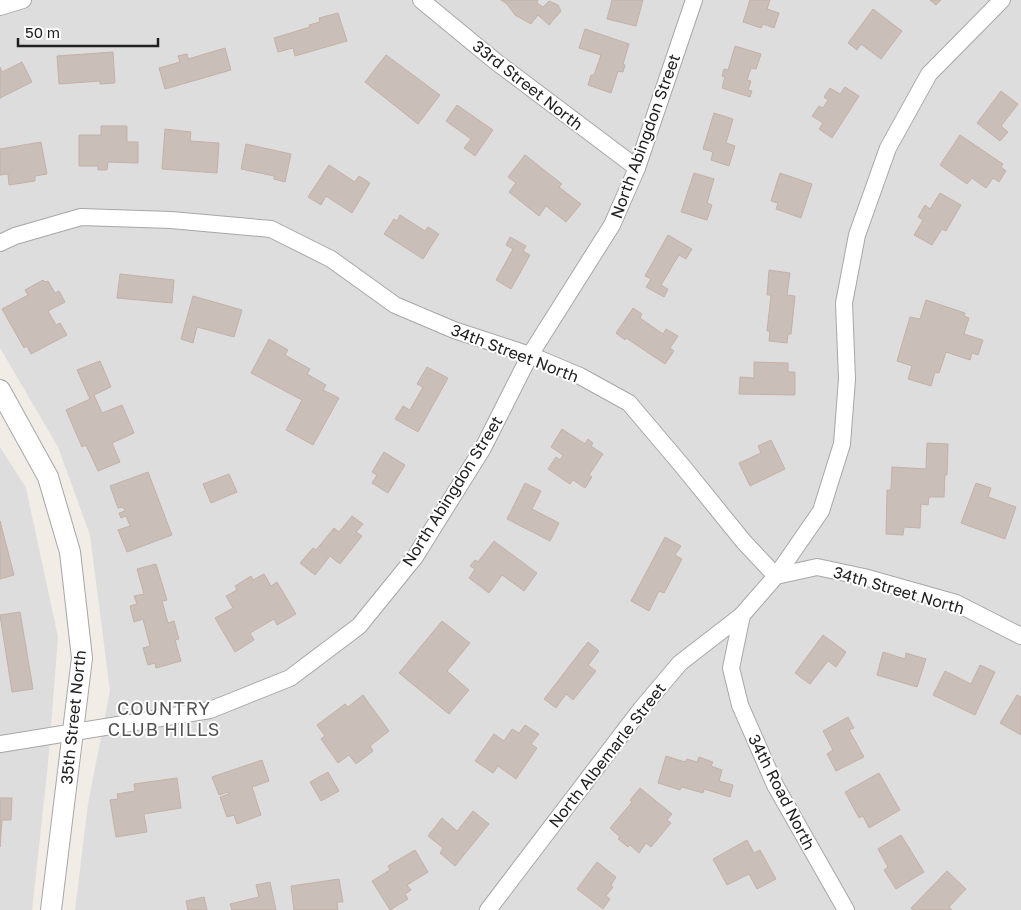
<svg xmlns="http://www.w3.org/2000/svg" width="1021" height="910" font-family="'Golos Text',sans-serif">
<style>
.residential{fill:#dedddd}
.building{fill:#cabeb8;stroke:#c4b1a6}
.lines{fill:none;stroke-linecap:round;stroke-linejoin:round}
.minor-casing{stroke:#a7a7a7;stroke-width:18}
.tertiary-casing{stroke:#a7a7a7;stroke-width:22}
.minor{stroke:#fff;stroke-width:16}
.tertiary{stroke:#fff;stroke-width:20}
.labels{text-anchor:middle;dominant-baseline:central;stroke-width:4;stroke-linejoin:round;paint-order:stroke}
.street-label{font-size:16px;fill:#202020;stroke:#fff}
.neighbourhood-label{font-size:18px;letter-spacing:1px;fill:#535353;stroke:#fff}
</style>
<rect width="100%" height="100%" fill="#f1ece5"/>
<!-- residential -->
<g class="residential">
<polygon points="0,0 1021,0 1021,910 75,910 88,804 110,691 90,535 58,447 0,348"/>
<polygon points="0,447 26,488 58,637 48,764 32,910 0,910"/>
</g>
<!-- building -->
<g class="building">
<polygon points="501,0 538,0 537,3 543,7 549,1 558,5 561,11 549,25 538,15 531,24 515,15 507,4"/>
<polygon points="612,0 643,0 636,26 607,19"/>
<polygon points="750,0 770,0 767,9 779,13 774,28 763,24 761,28 743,22"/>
<polygon points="930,0 941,0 936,5"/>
<polygon points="873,9 902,31 881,59 861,44 857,50 848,43"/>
<polygon points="338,13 347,41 295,56 293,48 278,52 274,38 310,27 309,25 320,22 319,18"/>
<polygon points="585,29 629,44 623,64 625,65 623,72 618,71 611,93 588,85 591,75 594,75 601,55 579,48"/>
<polygon points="735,46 761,54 756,69 751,68 747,80 751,81 748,90 752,91 750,97 722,88 725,77 722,76 724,69 728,70"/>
<polygon points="225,48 231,70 165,89 159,68 180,62 178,56 187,54 188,59"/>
<polygon points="113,52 115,83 100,84 100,81 59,84 57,56"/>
<polygon points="386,55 440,95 418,124 365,82"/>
<polygon points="22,62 32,82 0,98 0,67 2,72"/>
<polygon points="845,87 859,96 832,138 819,129 823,123 812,116 819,106 823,108 828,100 824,97 830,88 840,94"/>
<polygon points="1001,91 1018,104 1001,126 1008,132 1000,141 977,123"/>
<polygon points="457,105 493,130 475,156 464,148 471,139 446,121"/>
<polygon points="714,113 733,119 726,143 735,146 729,166 711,160 713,152 703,149"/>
<polygon points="101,126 127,126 127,142 138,142 138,163 108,162 107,170 98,170 98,166 79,166 79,135 101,135"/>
<polygon points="165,129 191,132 190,141 219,143 217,173 162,169"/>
<polygon points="960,135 1003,164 1001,167 1006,171 999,182 993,178 986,188 972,178 967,184 940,165"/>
<polygon points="41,142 47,174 35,176 35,181 9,185 8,174 0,175 0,149"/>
<polygon points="246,144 291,154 285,182 274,179 274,176 241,169"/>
<polygon points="525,155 562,184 559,187 581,204 566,222 546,206 539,216 509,192 516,183 508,177"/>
<polygon points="329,165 355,182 359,176 370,183 352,213 326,196 321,205 308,197"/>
<polygon points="694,173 714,179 707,203 712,205 707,220 681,212"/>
<polygon points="780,173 812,184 801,218 776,209 778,203 771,201"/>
<polygon points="940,193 961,205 946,231 942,229 932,245 914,235 923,220 918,217 925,205 930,209"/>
<polygon points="400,215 425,231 428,227 439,234 423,259 384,234 394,219 397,221"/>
<polygon points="668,235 692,249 686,259 679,255 661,285 668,289 664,297 646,287 651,279 645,276"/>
<polygon points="510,237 526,246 523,251 530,255 511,289 496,280 513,249 506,245"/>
<polygon points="769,270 790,273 787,295 795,296 791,334 788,334 787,343 769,341 770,331 767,331 771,295 767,295"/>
<polygon points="120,274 174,280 172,303 117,298"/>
<polygon points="43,280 45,282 48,281 55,293 59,291 65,302 48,311 56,325 60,323 67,335 31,354 27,346 24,348 2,309 28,295 25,290"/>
<polygon points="193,296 242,310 234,337 197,327 193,343 181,339"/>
<polygon points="926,300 965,313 964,316 969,318 964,334 983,340 978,355 972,353 970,360 946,352 939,373 935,372 931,386 908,379 912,366 897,361 910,317 920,319"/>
<polygon points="633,308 642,314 640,318 663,334 666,329 678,336 670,348 674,351 665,364 626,338 625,340 616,333"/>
<polygon points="269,339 288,350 285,355 310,369 307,374 326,385 323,390 339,398 313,445 286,430 302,400 251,373"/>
<polygon points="100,361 111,387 94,395 102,413 122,405 134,433 112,443 120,462 98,471 86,445 82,447 66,410 90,399 77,370"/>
<polygon points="754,362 788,363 788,372 795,372 795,395 739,394 740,377 754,378"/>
<polygon points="427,367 448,378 418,432 395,419 403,406 410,410 423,387 417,384"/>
<polygon points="562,429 585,444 588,439 593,443 591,446 603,454 589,475 592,477 585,488 573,480 570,484 548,469 556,457 560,460 563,455 551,447"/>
<polygon points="771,440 785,469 750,486 739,463 761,453 758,446"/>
<polygon points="927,443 948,444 947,475 945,475 944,497 929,497 928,505 921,504 920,528 904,527 903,535 886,534 887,490 891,490 892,467 926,469"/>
<polygon points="384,452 405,465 388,493 372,483 377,475 372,472"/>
<polygon points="148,472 172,535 127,552 118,530 130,526 126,516 121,518 119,513 125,511 123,507 118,508 110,486"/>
<polygon points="229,474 237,492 211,503 203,484"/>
<polygon points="525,483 541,491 532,509 559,523 550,541 507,519"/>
<polygon points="976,483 991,488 988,497 1016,507 1005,539 961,523"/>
<polygon points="352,516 363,524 356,532 362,536 340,564 330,556 315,575 300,563 313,548 316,550 334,528 339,532"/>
<polygon points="0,521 14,575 0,579"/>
<polygon points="665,537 681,546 675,555 682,559 664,593 659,591 649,611 631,601"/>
<polygon points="494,541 537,573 524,591 502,575 489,593 469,578 475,569 470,566 475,560 478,562"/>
<polygon points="156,564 167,600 162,601 168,623 174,621 179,639 175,640 181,661 156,668 155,663 148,665 143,648 150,646 143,619 134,622 130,606 137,604 134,596 144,594 137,569"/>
<polygon points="264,574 271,586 277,582 296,614 277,625 274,619 250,633 254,640 235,652 215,618 233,608 226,596 237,590 235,586 251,576 253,580"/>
<polygon points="20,612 33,689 12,692 0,615"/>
<polygon points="442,621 470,643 447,671 469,690 449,714 399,673"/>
<polygon points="823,635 846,652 836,667 828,661 810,684 795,673"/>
<polygon points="588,642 599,651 588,665 596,671 573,700 566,694 556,708 544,699"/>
<polygon points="883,652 905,659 906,653 926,659 917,687 877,675"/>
<polygon points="980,665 995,672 975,715 933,695 945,671 971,684"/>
<polygon points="363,695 389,731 370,746 373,751 356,764 349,755 338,763 321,739 325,736 317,725 345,704 348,707"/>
<polygon points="1017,695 1021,697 1021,735 1000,723"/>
<polygon points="848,717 854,728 849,730 864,757 836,771 827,754 833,750 823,731"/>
<polygon points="525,725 539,734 531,744 537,748 516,779 498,766 493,773 475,761 494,734 504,741 512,729 519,733"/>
<polygon points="666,756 685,762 687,759 697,762 699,757 713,762 711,766 722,770 719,781 733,785 730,797 704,789 703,793 682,787 680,790 658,783"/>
<polygon points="262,760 269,781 252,787 261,815 237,824 234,815 227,817 220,797 229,794 228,792 219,795 212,777"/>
<polygon points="328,772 339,791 321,801 310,782"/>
<polygon points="879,773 900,810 869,828 863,816 859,818 845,792"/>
<polygon points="177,778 181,808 144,814 147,832 116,837 110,800 118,799 117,794 135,791 134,784"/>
<polygon points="640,788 672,814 667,820 671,823 651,847 646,843 639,853 630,845 628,847 618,839 620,837 610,828 632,802 630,800"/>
<polygon points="0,798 12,798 11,820 2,820 0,847"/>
<polygon points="473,811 489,824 455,866 440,853 443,848 428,836 442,818 457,831"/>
<polygon points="901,835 924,872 896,889 884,870 888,867 878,849"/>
<polygon points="747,840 754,853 760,850 776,879 757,889 749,874 727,885 713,859"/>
<polygon points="415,850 428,872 407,885 411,890 405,894 408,899 390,910 372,881 390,870 388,866"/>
<polygon points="597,862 616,877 611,885 613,887 606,896 610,899 603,909 577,889"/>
<polygon points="947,871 966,889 949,907 952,910 913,910 911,908"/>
<polygon points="339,879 343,902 337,902 338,910 294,910 291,886"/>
<polygon points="270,882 276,910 232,910 230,904 259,897 256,885"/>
<polygon points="204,897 207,910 188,910 186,901"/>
</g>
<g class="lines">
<!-- minor casing -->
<g class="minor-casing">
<g id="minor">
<polyline points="421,0 495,61 637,168"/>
<polyline points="0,7 23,0"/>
<polyline points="0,243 15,236 81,217 171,220 271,229 331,259 395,305 454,330 530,355 580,376 629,403 684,468 744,542 776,576 817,567 864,577 956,603 1021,636"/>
<polyline points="0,744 210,710 290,678 359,626 415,557 483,448 530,355 612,225 637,168 694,0"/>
<polyline points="488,910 641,709 680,663 742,615"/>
<polyline points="846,910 775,785 740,705 731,668 742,615 776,576 821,511 842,444 847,379 844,303 857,235 888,148 929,74 1002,0"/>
</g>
</g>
<!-- tertiary casing -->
<g class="tertiary-casing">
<polyline id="tertiary" points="0,390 48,477 70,552 82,658 51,910"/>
</g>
<!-- minor -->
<use href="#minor" class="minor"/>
<!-- tertiary -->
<use href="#tertiary" class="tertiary"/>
</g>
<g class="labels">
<!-- street labels -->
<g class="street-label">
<text transform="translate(528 85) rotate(38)">33rd Street North</text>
<text transform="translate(645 136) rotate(-70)">North Abingdon Street</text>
<text transform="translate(515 353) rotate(21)">34th Street North</text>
<text transform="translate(452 491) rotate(-58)">North Abingdon Street</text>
<text transform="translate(899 590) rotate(16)">34th Street North</text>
<text transform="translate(73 717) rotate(-84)">35th Street North</text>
<text transform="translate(607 755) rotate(-52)">North Albemarle Street</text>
<text transform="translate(782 792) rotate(63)">34th Road North</text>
</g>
<!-- neighbourhood labels -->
<g class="neighbourhood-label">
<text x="164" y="708">COUNTRY<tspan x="164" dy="21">CLUB HILLS</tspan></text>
</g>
</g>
<!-- scale -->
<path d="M18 38v8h140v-8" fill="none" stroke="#202020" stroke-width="2.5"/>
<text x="25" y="38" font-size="15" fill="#202020" stroke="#ffffff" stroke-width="4" paint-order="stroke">50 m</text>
</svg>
